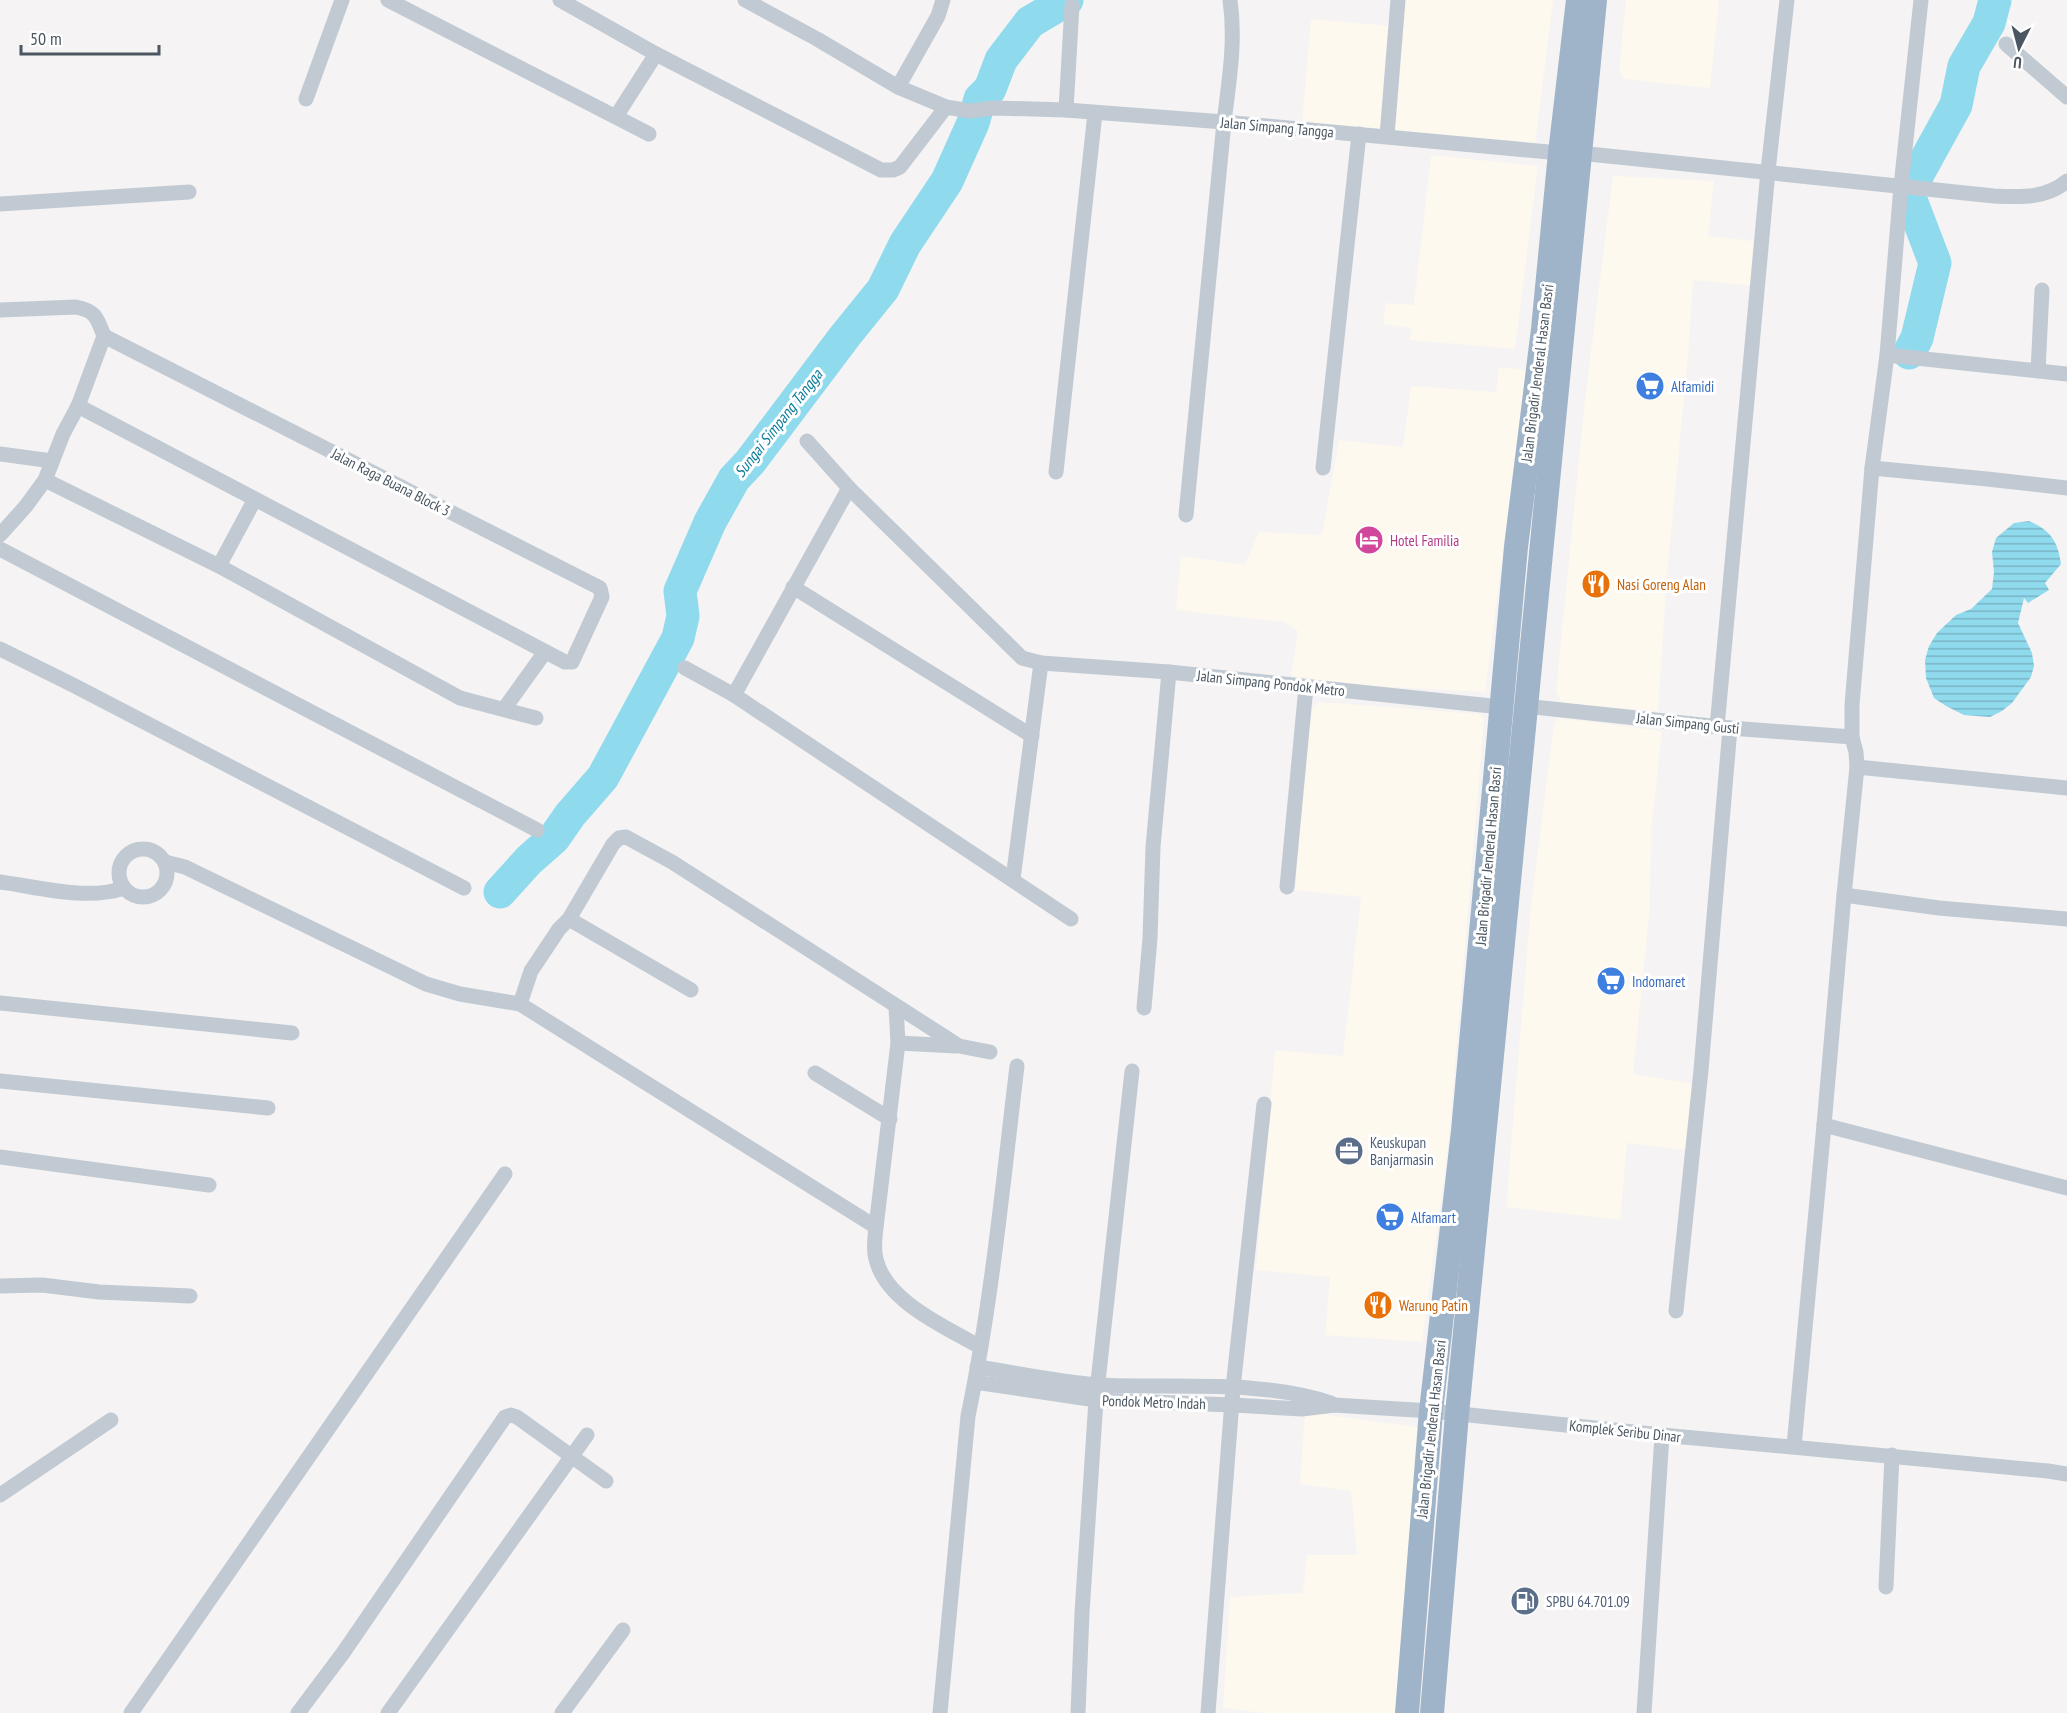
<svg xmlns="http://www.w3.org/2000/svg" width="2067" height="1713" font-family="'PT Sans Narrow',sans-serif">
<style>
.commercial{fill:#fdf9ef}
.water{fill:url(#water-rules)}
.lines{fill:none;stroke-linecap:round;stroke-linejoin:round}
.river{stroke:#90daee;stroke-width:33}
.minor{stroke:#c1cad2;stroke-width:15}
.trunk{stroke:#9fb4c9;stroke-width:24}
.labels{text-anchor:middle;dominant-baseline:central;stroke-width:6;stroke-linejoin:round;paint-order:stroke}
.street-label{font-size:15px;fill:#4a5661;stroke:#fff}
.shop-label{font-size:15px;fill:#366cbe;stroke:#fff;text-anchor:start}
.hotel-label{font-size:15px;fill:#b23c85;stroke:#fff;text-anchor:start}
.food-label{font-size:15px;fill:#c56008;stroke:#fff;text-anchor:start}
.service-label{font-size:15px;fill:#4e5e75;stroke:#fff;text-anchor:start}
.water-label{font-size:16px;font-style:italic;fill:#0c7c9b;stroke:#fff}
</style>
<defs>
<pattern id="water-rules" width="6" height="5" patternUnits="userSpaceOnUse" patternTransform="scale(1.5)"><rect width="6" height="5" fill="#90daee"/><path d="M0 2.5h6" fill="none" stroke="#78b4c4"/></pattern>
</defs>
<rect width="100%" height="100%" fill="#f5f3f3"/>
<!-- commercial -->
<g class="commercial">
<polygon points="1405,0 1553,0 1535,145 1302,124 1311,19 1402,27"/>
<polygon points="1626,0 1719,0 1710,88 1624,79 1619,71"/>
<polygon points="1431,155 1538,166 1515,349 1410,340 1411,328 1383,324 1386,303 1414,305"/>
<polygon points="1613,176 1714,181 1708,236 1763,242 1759,286 1693,280 1688,358 1667,574 1658,711 1562,703 1556,692 1584,408"/>
<polygon points="1499,367 1526,370 1485,692 1316,683 1312,679 1291,676 1298,631 1284,622 1176,610 1181,556 1245,565 1259,532 1322,535 1339,440 1403,447 1411,386 1496,392"/>
<polygon points="1319,702 1480,714 1484,719 1448,1148 1422,1342 1325,1335 1330,1277 1256,1270 1275,1050 1343,1056 1361,897 1295,890 1309,712"/>
<polygon points="1559,718 1662,731 1651,831 1650,905 1633,1074 1694,1084 1686,1150 1627,1143 1620,1220 1506,1207 1531,905 1554,723"/>
<polygon points="1305,1412 1417,1427 1429,1435 1403,1713 1264,1713 1223,1708 1230,1597 1303,1593 1307,1555 1357,1555 1351,1491 1300,1484"/>
</g>
<!-- water -->
<path class="water" d="M 2029,521 C 2050,530 2058,541 2061,564 L 2045,583 L 2049,590 L 2028,603 L 2024,598 L 2018,623 L 2032,653 L 2034,666 L 2031,677 L 2012,703 L 2002,711 L 1990,717 L 1964,715 L 1946,706 L 1934,698 L 1926,678 L 1925,660 L 1929,646 L 1937,633 L 1956,615 L 1971,609 L 1992,589 L 1994,572 L 1992,552 L 1996,538 L 2014,523 Z"/>
<g class="lines">
<!-- river -->
<g class="river">
<polyline points="1913,183 1956,105 1964,66 1989,23 1995,0"/>
<polyline points="1909,353 1917,338 1935,263 1911,200"/>
<polyline points="500,892 529,860 554,838 570,815 603,777 678,638 683,616 680,591 710,522 734,479 750,462 845,336 883,289 905,244 947,181 973,123 980,99 990,89 1001,60 1030,22 1067,0"/>
</g>
<!-- minor -->
<g class="minor">
<polyline points="388,0 649,134"/>
<polyline points="560,0 656,54 881,170 893,170 900,167 946,107"/>
<polyline points="745,0 817,39 898,87 946,107 970,111 994,108 1066,110 1224,122 1560,153"/>
<polyline points="2006,44 2067,97"/>
<polyline points="898,87 938,16 943,0"/>
<polyline points="306,99 342,0"/>
<polyline points="1066,110 1072,5"/>
<polyline points="617,115 656,54"/>
<polyline points="1387,136 1398,0"/>
<path d="M 1579,153 L 1994,196 C 2020,197 2046,199 2067,181"/>
<polyline points="0,204 189,192"/>
<path d="M 0,310 L 76,307 C 96,311 97,318 104,336 L 78,406 L 63,434 L 45,480 L 26,506 L 0,535"/>
<polyline points="1887,355 2067,374"/>
<polyline points="2038,371 2042,290"/>
<polyline points="78,406 565,662 572,662 602,597 600,588 104,336"/>
<polyline points="807,441 849,488 1022,658 1041,663 1013,879"/>
<polyline points="0,454 52,461"/>
<polyline points="1323,468 1359,134"/>
<polyline points="1872,468 1987,479 2067,488"/>
<polyline points="1056,472 1095,113"/>
<polyline points="45,480 219,566 460,698 536,718"/>
<path d="M 1186,515 L 1224,122 C 1229,81 1236,41 1230,0"/>
<polyline points="0,549 537,830"/>
<polyline points="219,566 255,499"/>
<polyline points="793,587 1032,736"/>
<polyline points="0,649 71,684 464,888"/>
<polyline points="1041,663 1169,672 1501,707"/>
<polyline points="685,668 734,695 1071,919"/>
<polyline points="734,695 849,488"/>
<polyline points="1524,706 1730,728 1852,737"/>
<polyline points="504,709 545,652"/>
<polyline points="1717,727 1768,171 1787,0"/>
<polyline points="1857,767 2067,788"/>
<circle cx="143" cy="873" r="24"/>
<polyline points="165,862 185,867 426,984 460,994 520,1004 876,1227"/>
<path d="M 0,882 C 38,887 87,901 124,888"/>
<polyline points="1287,887 1306,687"/>
<polyline points="1844,895 1939,908 2067,919"/>
<polyline points="569,919 691,990"/>
<polyline points="0,1003 292,1033"/>
<polyline points="520,1004 531,971 559,929 569,919 613,844 619,838 626,837 672,862 959,1046 990,1052"/>
<path d="M 896,1007 L 898,1043 L 876,1227 C 875,1237 873,1249 876,1259 C 886,1302 946,1327 980,1347"/>
<polyline points="1144,1008 1150,938 1153,847 1169,672"/>
<polyline points="898,1043 956,1046"/>
<polyline points="815,1073 890,1119"/>
<polyline points="0,1081 268,1108"/>
<polyline points="1824,1125 2067,1188"/>
<polyline points="0,1157 209,1185"/>
<polyline points="0,1286 42,1285 99,1292 190,1296"/>
<polyline points="1676,1311 1701,1070 1730,728"/>
<path d="M 977,1367 C 1017,1373 1059,1382 1099,1385 C 1175,1389 1259,1379 1331,1403"/>
<polyline points="975,1382 1096,1400 1233,1405 1302,1409 1334,1405 1431,1411 1662,1435 2048,1471 2067,1474"/>
<polyline points="1794,1446 1824,1125 1844,895 1857,767 1856,752 1852,737 1852,705 1872,468 1887,355 1901,186 1921,0"/>
<polyline points="0,1495 111,1420"/>
<polyline points="1886,1587 1892,1455"/>
<polyline points="131,1713 505,1174"/>
<polyline points="298,1713 343,1653 505,1417 511,1415 517,1417 606,1481"/>
<polyline points="388,1713 587,1435"/>
<polyline points="562,1713 623,1630"/>
<path d="M 940,1713 L 968,1416 C 992,1301 1003,1182 1017,1066"/>
<polyline points="1078,1713 1082,1613 1096,1400 1132,1071"/>
<polyline points="1208,1713 1233,1388 1264,1104"/>
<polyline points="1644,1713 1662,1435"/>
</g>
<!-- trunk -->
<g class="trunk">
<polyline points="1407,1713 1431,1411 1463,1131 1516,547 1543,329 1560,153 1578,0"/>
<polyline points="1432,1713 1457,1414 1595,0"/>
</g>
</g>
<!-- icons -->
<defs>
<g id="supermarket-disc" transform="scale(1.5)"><circle r="9.5" fill="#3f7fe0" stroke="#fff"/><path d="M-6-5.5h2.5l.6 2H6L4.5 2H-2.5L-4.4-4H-6ZM-1.5 3.2a1.3 1.3 0 1 0 .1 0ZM3 3.2a1.3 1.3 0 1 0 .1 0Z" fill="#fff"/></g>
<g id="hotel-disc" transform="scale(1.5)"><circle r="9.5" fill="#d1479c" stroke="#fff"/><path d="M-6-4.5h1.5V1H6V5H4.5V3h-9V5H-6ZM-4 0a1.8 1.8 0 1 1 3.6 0ZM.5 0V-2.5h3Q6-2.5 6 0Z" fill="#fff"/></g>
<g id="restaurant-disc" transform="scale(1.5)"><circle r="9.5" fill="#e8710a" stroke="#fff"/><path d="M-5-6h1v4h1v-4h1v4h1v-4h1v5L-1.5 .5V6h-2V.5L-5-1ZM5-6V6H3V1.5H1.5Q1.5-4 5-6Z" fill="#fff"/></g>
<g id="office-disc" transform="scale(1.5)"><circle r="9.5" fill="#5c6f8a" stroke="#fff"/><path d="M-6-3h4V-5.5h4V-3h4V5H-6ZM-1-4.5V-3h2v-1.5ZM-6 0V1H6V0Z" fill="#fff"/></g>
<g id="fuel-disc" transform="scale(1.5)"><circle r="9.5" fill="#5c6f8a" stroke="#fff"/><path d="M-5.5-6h7V0h2V4h1.3V-2.5L3-4.5l.8-.8L6-3V5H2.5V1h-1V6h-7ZM-4.2-4.7v3.2H.2V-4.7Z" fill="#fff"/></g>
</defs>
<g fill-rule="evenodd">
<use href="#supermarket-disc" x="1650" y="386"/>
<use href="#hotel-disc" x="1369" y="540"/>
<use href="#restaurant-disc" x="1596" y="584"/>
<use href="#supermarket-disc" x="1611" y="981"/>
<use href="#office-disc" x="1349" y="1151"/>
<use href="#supermarket-disc" x="1390" y="1217"/>
<use href="#restaurant-disc" x="1378" y="1305"/>
<use href="#fuel-disc" x="1525" y="1601"/>
</g>
<g class="labels">
<!-- street labels -->
<g class="street-label">
<text transform="translate(1277 127) rotate(5)">Jalan Simpang Tangga</text>
<text transform="translate(1537 373) rotate(-83)">Jalan Brigadir Jenderal Hasan Basri</text>
<text transform="translate(391 482) rotate(27)">Jalan Raga Buana Block 3</text>
<text transform="translate(1271 683) rotate(6)">Jalan Simpang Pondok Metro</text>
<text transform="translate(1688 723) rotate(6)">Jalan Simpang Gusti</text>
<text transform="translate(1488 856) rotate(-85)">Jalan Brigadir Jenderal Hasan Basri</text>
<text transform="translate(1154 1402) rotate(2)">Pondok Metro Indah</text>
<text transform="translate(1431 1429) rotate(-84)">Jalan Brigadir Jenderal Hasan Basri</text>
<text transform="translate(1625 1431) rotate(6)">Komplek Seribu Dinar</text>
</g>
<!-- shop labels -->
<g class="shop-label">
<text x="1671" y="386">Alfamidi</text>
<text x="1632" y="981">Indomaret</text>
<text x="1411" y="1217">Alfamart</text>
</g>
<!-- hotel labels -->
<g class="hotel-label">
<text x="1390" y="540">Hotel Familia</text>
</g>
<!-- food labels -->
<g class="food-label">
<text x="1617" y="584">Nasi Goreng Alan</text>
<text x="1399" y="1305">Warung Patin</text>
</g>
<!-- service labels -->
<g class="service-label">
<text x="1370" y="1142">Keuskupan<tspan x="1370" dy="17">Banjarmasin</tspan></text>
<text x="1546" y="1601">SPBU 64.701.09</text>
</g>
<!-- water labels -->
<g class="water-label">
<text transform="translate(778 423) rotate(-52)">Sungai Simpang Tangga</text>
</g>
</g>
<!-- north arrow -->
<g transform="translate(2019 48) rotate(186)" stroke="#ffffff" stroke-width="4.5" paint-order="stroke">
<path d="M0-4.5L10 22L0 15L-10 22Z" fill="#4a5661"/>
<text y="-9" font-size="16" font-weight="bold" text-anchor="middle" fill="#4a5661">U</text>
</g>
<!-- scale -->
<path d="M21 45v9h138v-9" fill="none" stroke="#4a5661" stroke-width="3"/>
<text x="30" y="45" font-size="18" fill="#4a5661" stroke="#ffffff" stroke-width="4.5" paint-order="stroke">50 m</text>
</svg>
